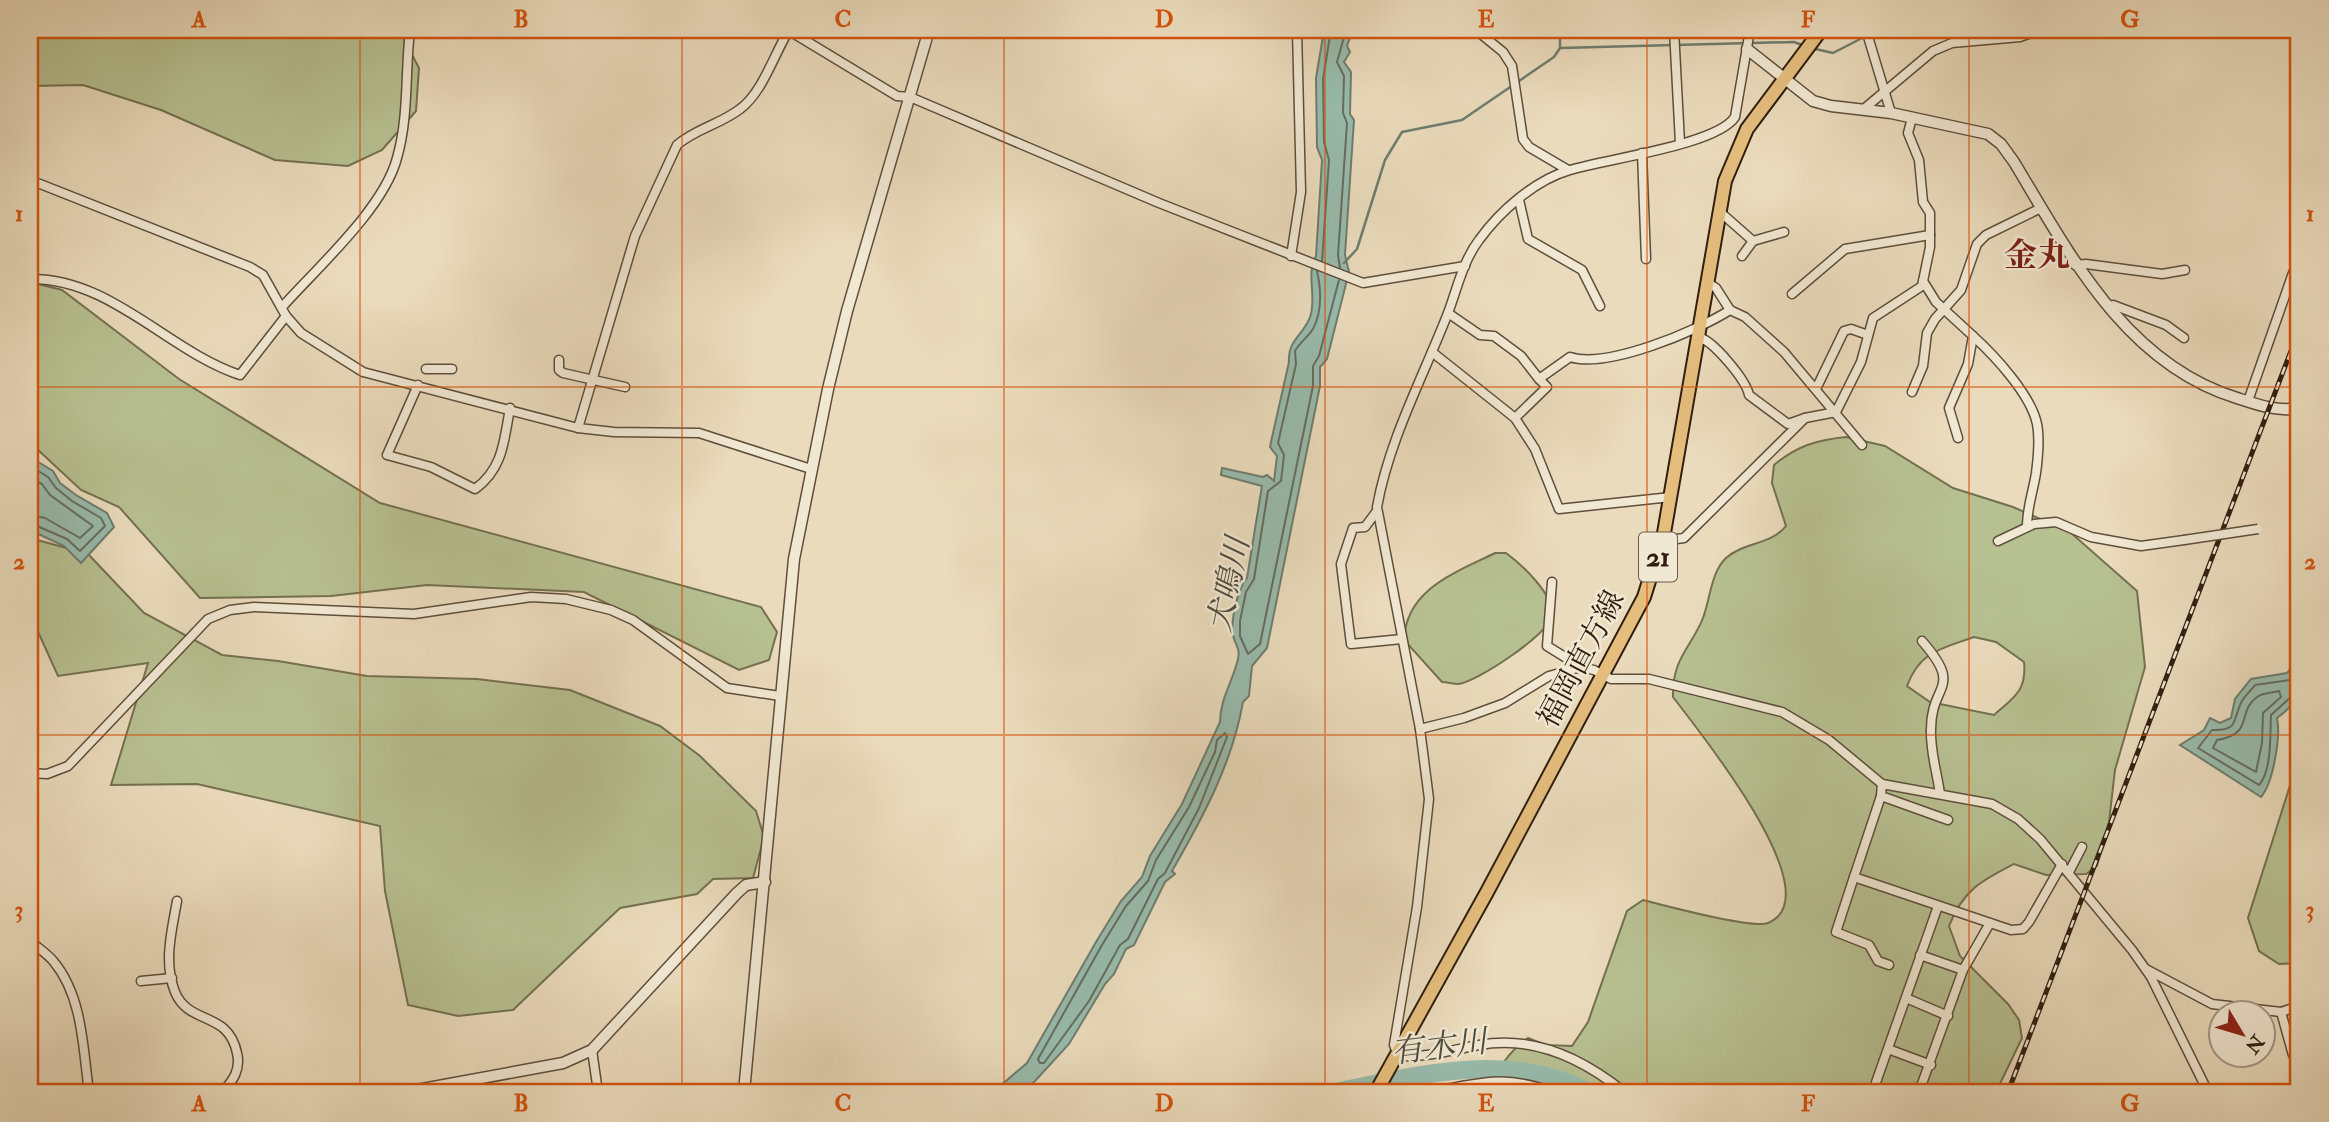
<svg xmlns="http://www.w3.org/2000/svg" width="2329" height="1122" font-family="'IM FELL Double Pica','Noto Serif JP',serif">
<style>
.green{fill:#b7c091;stroke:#747050;stroke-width:2;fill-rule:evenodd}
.water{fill:#98bbac;stroke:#6e7d6e;stroke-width:2}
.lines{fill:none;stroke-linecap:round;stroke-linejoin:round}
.shore{stroke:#646d5e;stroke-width:2}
.stream{stroke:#6e7d6e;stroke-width:2.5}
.river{stroke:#98bbac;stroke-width:18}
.minor-casing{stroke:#5e4e3b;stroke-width:11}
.tertiary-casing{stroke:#5e4e3b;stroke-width:13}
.primary-casing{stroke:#301f10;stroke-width:16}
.minor{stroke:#f1e8d3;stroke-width:8}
.tertiary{stroke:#f1e8d3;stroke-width:10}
.primary{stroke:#e5be7e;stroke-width:12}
.rail-casing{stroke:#301f10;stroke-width:5}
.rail{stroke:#f1e8d3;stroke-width:2.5;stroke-dasharray:8;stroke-linecap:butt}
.minor-bridge-casing{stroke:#5e4e3b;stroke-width:11;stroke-linecap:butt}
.minor-bridge{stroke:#f1e8d3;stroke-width:8}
.grid{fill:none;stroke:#d6530c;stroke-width:2;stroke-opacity:0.55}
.labels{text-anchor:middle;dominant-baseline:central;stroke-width:5;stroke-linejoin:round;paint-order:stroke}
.shield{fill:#f1e8d3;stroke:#6a5b4a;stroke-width:2}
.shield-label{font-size:28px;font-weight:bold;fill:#301f10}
.street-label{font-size:30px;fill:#301f10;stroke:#f1e8d3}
.water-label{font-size:32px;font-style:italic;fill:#4f4e3f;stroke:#f1e8d3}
.quarter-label{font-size:33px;font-weight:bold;fill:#7a1f14;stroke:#f1e8d3}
.neatline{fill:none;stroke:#d6530c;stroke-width:2.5}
.grid-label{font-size:23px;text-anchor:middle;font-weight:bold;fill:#d6530c}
</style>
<rect width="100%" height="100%" fill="#eadbbc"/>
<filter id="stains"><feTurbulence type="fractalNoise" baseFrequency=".00286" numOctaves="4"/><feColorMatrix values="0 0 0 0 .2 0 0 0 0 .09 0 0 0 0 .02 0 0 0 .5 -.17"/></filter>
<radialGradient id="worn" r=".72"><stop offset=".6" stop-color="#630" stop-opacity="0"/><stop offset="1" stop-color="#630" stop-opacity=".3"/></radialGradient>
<!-- green -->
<g class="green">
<polygon points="30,30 399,30 419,68 416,111 382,150 348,166 275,160 161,110 83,85 30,86"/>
<polygon points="30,282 62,290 179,379 380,503 761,607 777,632 769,660 739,670 584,592 427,585 331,596 200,598 119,507 81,490 38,450 30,433"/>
<path d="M 1846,437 L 1885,446 L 1953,488 L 2013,507 L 2070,532 L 2137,591 L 2145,667 L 2115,770 L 2109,822 L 2097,866 L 2086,874 L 2046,875 L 2014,864 C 1981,881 1963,890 1949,926 L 1960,956 L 2008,1004 L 2019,1020 L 2022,1038 L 1996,1092 L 1488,1092 C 1498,1069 1507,1053 1528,1038 L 1545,1045 L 1572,1046 L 1588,1022 L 1627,911 L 1643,900 C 1662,905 1754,929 1768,923 C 1834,896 1697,729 1673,697 C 1672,658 1691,648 1703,618 C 1710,600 1711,572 1726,558 C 1744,542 1771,545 1786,526 L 1772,483 L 1774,465 C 1797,446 1816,440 1846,437 ZM 1974,637 L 1996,642 L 2024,662 C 2027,691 2014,697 1994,715 L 1930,702 L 1907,686 C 1920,651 1941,649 1974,637 Z"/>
<polygon points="30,538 88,554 144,613 222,655 278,661 367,676 477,679 570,690 660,726 700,756 756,811 764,837 753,878 713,879 697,894 620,908 513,1010 458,1016 408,1005 385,891 380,826 197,784 111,785 148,663 58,676 30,614"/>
<path d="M 1495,553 L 1506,553 C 1521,564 1555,595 1552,616 C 1549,634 1477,682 1458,684 C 1453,684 1447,682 1442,682 L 1404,640 C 1406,589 1455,573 1495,553 Z"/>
<polygon points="2299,757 2299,963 2279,964 2259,951 2248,918"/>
</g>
<!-- water -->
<g class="water">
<path d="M 1324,30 L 1353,30 L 1347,46 L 1350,52 L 1344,62 L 1351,72 L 1350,114 L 1354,120 L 1345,255 L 1349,272 L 1327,359 L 1320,367 L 1320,386 L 1267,648 L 1252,666 L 1249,696 L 1243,702 C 1232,764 1203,817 1172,871 L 1175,874 L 1165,882 L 1134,945 L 1126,949 L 1114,974 L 1105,984 L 1069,1044 L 1025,1092 L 982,1092 L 1000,1086 L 1027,1063 L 1096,942 L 1121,901 L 1142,877 L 1150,856 L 1182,804 L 1220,722 C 1220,699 1233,681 1238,659 C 1240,650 1237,647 1234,639 C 1229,627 1237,589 1247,578 L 1262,486 L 1221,475 L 1222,468 L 1263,477 L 1267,475 L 1274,481 L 1277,456 L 1270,447 L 1271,442 L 1289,362 C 1287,339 1306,334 1311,314 C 1316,293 1306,274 1316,256 L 1322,160 L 1317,147 L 1316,78 Z"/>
<polygon points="30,457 53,471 60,483 76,495 107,513 114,527 81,563 64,546 30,530"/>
<path d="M 2298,659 C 2307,688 2300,701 2277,718 C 2281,737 2273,783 2261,797 L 2180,745 L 2204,730 L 2210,718 L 2220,723 L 2231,718 L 2235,699 L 2251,679 L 2287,673 Z"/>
</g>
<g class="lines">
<!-- shore -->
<g class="shore">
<polyline points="1322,261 1329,160 1324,142 1323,79 1331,30"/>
<polyline points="1340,268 1338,255 1347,123 1343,113 1344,76 1337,62 1346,30"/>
<path d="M 1317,271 C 1321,289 1322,312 1313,329 C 1308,337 1300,342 1295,351 L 1296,364 L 1278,443 L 1284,455 L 1281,481 L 1268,491 L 1254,579 L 1246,592 L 1240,621 L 1240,636 L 1248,654 L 1260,644 L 1313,386 L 1313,366 L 1319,356 L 1339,280"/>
<polyline points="30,466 48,477 56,488 72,501 101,518 105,526 80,551 67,539 30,523"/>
<polyline points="30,478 42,484 50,495 93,526 80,538 45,518 30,515"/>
<path d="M 2299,671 L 2289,680 L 2255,685 C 2251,691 2244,696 2241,703 C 2232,721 2239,731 2212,730 L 2198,748 L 2259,785 C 2272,771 2270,734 2271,715 L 2292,696 L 2299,695"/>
<path d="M 2279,691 L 2281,697 L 2263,713 L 2262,743 L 2256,772 L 2213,748 L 2217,740 C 2255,734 2236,712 2257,697 C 2262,693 2272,693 2279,691 Z"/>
<polygon points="1225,733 1227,737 1199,808 1165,873 1158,879 1128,939 1120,945 1089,1001 1044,1063 1040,1063 1038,1059 1102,945 1126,906 1148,881 1156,860 1189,807 1215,752 1217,740"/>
</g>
<!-- stream -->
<g class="stream">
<polyline points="1560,48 1794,42 1805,46"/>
<polyline points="1811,48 1833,53 1866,36"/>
<polyline points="1344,263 1357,249 1385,160 1402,132 1462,120 1554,57 1560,48 1560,30"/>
</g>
<!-- river -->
<path class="river" d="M 1335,1092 C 1421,1075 1507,1050 1588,1092"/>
<!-- minor casing -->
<g class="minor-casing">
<g id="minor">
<polyline points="788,30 897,96 910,97 1159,203 1363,283 1465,266"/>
<polyline points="1476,30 1503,52 1512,66 1523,139 1529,147 1568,170"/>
<polyline points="1674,30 1680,143"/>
<polyline points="1866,30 1891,113"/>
<polyline points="1865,108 1933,51 1952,43 2020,37 2039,30"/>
<polyline points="1642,153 1646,259"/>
<polyline points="30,180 250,267 263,275 286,316 301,333 363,372 578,428 614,432 699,433 811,469"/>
<polyline points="1519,200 1528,239 1582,270 1600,306"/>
<polyline points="1719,211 1753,241 1784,232"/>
<polyline points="1291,256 1301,192 1297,30"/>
<polyline points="1742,256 1753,241"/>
<polyline points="2075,265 2086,264 2162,274 2185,270"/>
<path d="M 30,279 C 111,278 168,351 240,375 L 286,316"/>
<polyline points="1923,281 1936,302 1973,336 1968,364 1949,408 1958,438"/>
<polyline points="1707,282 1716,288 1730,310 1745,317 1784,352 1862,445"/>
<polyline points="1792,294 1845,249 1930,235"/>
<path d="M 283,306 C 318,267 384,208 397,158 C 409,116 405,73 410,30"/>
<polyline points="2109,308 2113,305 2166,325 2184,338"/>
<path d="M 1448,313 L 1480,335 L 1494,336 L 1521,356 L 1539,379 L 1570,357 C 1607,369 1697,331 1730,310"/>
<path d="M 1973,336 C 1995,356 2031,395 2037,424 C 2040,439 2038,458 2036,473 C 2033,492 2027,507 2027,527"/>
<path d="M 1698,337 C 1713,340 1746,380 1749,395 L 1788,424 L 1805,418"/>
<polyline points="1432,352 1515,418 1547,387 1539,379"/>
<polyline points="559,360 559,370 563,373 625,387"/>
<polyline points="426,369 452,369"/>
<path d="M 418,385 L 387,455 L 431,467 L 475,489 C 503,469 504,441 510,408"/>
<polyline points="1816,389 1844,331 1851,329 1868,335"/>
<polyline points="1912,392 1923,366 1927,333 1935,319 1961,290 1977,244 1986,235 2041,208"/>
<polyline points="2248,401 2293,273 2299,274"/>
<polyline points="1515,418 1535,449 1559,509 1671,497"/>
<path d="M 578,428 L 635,236 L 677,145 C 695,129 721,124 740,109 C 763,92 774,54 789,30"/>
<polyline points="1377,511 1365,527 1353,528 1341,564 1351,644 1402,639"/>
<polyline points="1662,541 1684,538 1805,418 1836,412 1861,362 1873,318 1922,286 1930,247 1930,213 1923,202 1919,160 1908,133 1912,118"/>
<polyline points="1998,541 2034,524 2056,522 2091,537 2141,546 2184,540"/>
<polyline points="1552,582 1547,646 1581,667"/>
<path d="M 1922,641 C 1964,689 1931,683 1931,729 C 1930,751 1937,772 1940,794"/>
<polyline points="1420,729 1464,718 1505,703 1549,676 1581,667 1594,670 1611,679 1649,679 1782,712 1829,740 1882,784 1992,804 2018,819 2040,839 2132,950 2151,977 2208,1092"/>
<polyline points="30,773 47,774 68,766 208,619 230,610 254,607 414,614 531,597 566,599 611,610 633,620 727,688 780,696"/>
<polyline points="1882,784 1881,796 1854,877 2011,930 2023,929 2029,922 2062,864"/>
<polyline points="1881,796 1948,820"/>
<polyline points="2069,872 2082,847"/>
<polyline points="1854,877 1836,932 1869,945 1878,961 1889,965"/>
<path d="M 177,901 C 172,930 163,962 175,992 C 189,1026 228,1010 237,1053 C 241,1070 233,1080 223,1092"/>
<path d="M 30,941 C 38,948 48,954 54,962 C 83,997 83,1050 89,1092"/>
<polyline points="1920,955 1963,970"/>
<polyline points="2146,969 2212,1004 2281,1012 2299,1006"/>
<polyline points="141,981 172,978"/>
<polyline points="1906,998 1948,1016"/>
<polyline points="2281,1012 2293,1055 2299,1061"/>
<polyline points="1888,1049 1931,1065"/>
<polyline points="592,1050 598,1092"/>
<path d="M 1428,1092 C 1480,1084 1499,1073 1553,1092"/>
<path d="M 1624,1092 C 1582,1058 1534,1035 1479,1045 C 1452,1050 1425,1058 1398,1056 L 1394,1045 L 1417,907 L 1429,799 L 1420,729 L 1377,507 C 1389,440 1423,377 1448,313 C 1457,289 1463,261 1479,240 C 1500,211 1535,180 1570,170 C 1605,159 1717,145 1735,117 L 1750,30"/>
<polyline points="1876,1092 1873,1091 1938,906"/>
<polyline points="1919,1092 1963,970 1990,923"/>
</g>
</g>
<!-- tertiary casing -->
<g class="tertiary-casing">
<g id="tertiary">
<path d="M 1747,49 L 1813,101 L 1831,106 L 1891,113 L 1988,134 L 2001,144 L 2014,162 C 2070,255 2126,364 2237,398 C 2258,405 2277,412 2299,408"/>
<polyline points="406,1092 563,1063 592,1050 737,893 746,885 765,882"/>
<polyline points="744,1092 794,559 828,389 847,311 929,30"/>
</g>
</g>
<!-- primary casing -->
<g class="primary-casing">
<polyline id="primary" points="1376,1092 1487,892 1644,597 1664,533 1725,181 1747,129 1821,30"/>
</g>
<!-- minor -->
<use href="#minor" class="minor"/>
<!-- tertiary -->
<use href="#tertiary" class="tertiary"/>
<!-- primary -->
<use href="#primary" class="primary"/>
<!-- rail casing -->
<g class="rail-casing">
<polyline id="rail" points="2008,1092 2299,330"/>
</g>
<!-- rail -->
<use href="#rail" class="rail"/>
<!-- minor-bridge casing -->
<g class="minor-bridge-casing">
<polyline id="minor-bridge" points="2184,540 2258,529"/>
</g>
<!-- minor-bridge -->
<use href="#minor-bridge" class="minor-bridge"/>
</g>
<!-- grid -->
<path class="grid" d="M 360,30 L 360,1092M 682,30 L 682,1092M 1004,30 L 1004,1092M 1325,30 L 1325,1092M 1647,30 L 1647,1092M 1969,30 L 1969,1092M 30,387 L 2299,387M 30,735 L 2299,735"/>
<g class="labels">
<!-- shield labels -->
<rect class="shield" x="1639" y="532.5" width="38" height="49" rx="5"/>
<g class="shield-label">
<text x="1658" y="557">21</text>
</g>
<!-- street labels -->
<g class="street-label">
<text transform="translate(1581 659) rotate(-62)">福岡直方線</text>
</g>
<!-- water labels -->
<g class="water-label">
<text transform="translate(1229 585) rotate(-78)">犬鳴川</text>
<text transform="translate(1439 1047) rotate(-7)">有木川</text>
</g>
<!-- quarter labels -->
<g class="quarter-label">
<text x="2037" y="255">金丸</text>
</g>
</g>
<!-- margin -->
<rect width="2329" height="1122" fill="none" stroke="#eadbbc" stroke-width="77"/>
<!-- north arrow -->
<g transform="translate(2242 1034) rotate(128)"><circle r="33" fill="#f1e8d3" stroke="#a49885" stroke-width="2"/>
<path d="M0-5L12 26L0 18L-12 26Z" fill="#8f2418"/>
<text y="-10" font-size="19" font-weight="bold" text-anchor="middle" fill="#301f10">N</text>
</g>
<rect x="38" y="38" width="2252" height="1046" class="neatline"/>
<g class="grid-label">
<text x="199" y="27">A</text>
<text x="521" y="27">B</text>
<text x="843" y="27">C</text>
<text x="1164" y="27">D</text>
<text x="1486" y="27">E</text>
<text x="1808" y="27">F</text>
<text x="2130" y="27">G</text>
<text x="19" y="221">1</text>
<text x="2310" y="221">1</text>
<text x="19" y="569">2</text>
<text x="2310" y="569">2</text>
<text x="19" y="917">3</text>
<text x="2310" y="917">3</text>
<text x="199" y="1111">A</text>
<text x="521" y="1111">B</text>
<text x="843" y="1111">C</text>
<text x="1164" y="1111">D</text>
<text x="1486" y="1111">E</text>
<text x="1808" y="1111">F</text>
<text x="2130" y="1111">G</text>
</g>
<rect width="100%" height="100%" filter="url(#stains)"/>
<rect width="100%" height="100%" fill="url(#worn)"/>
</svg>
